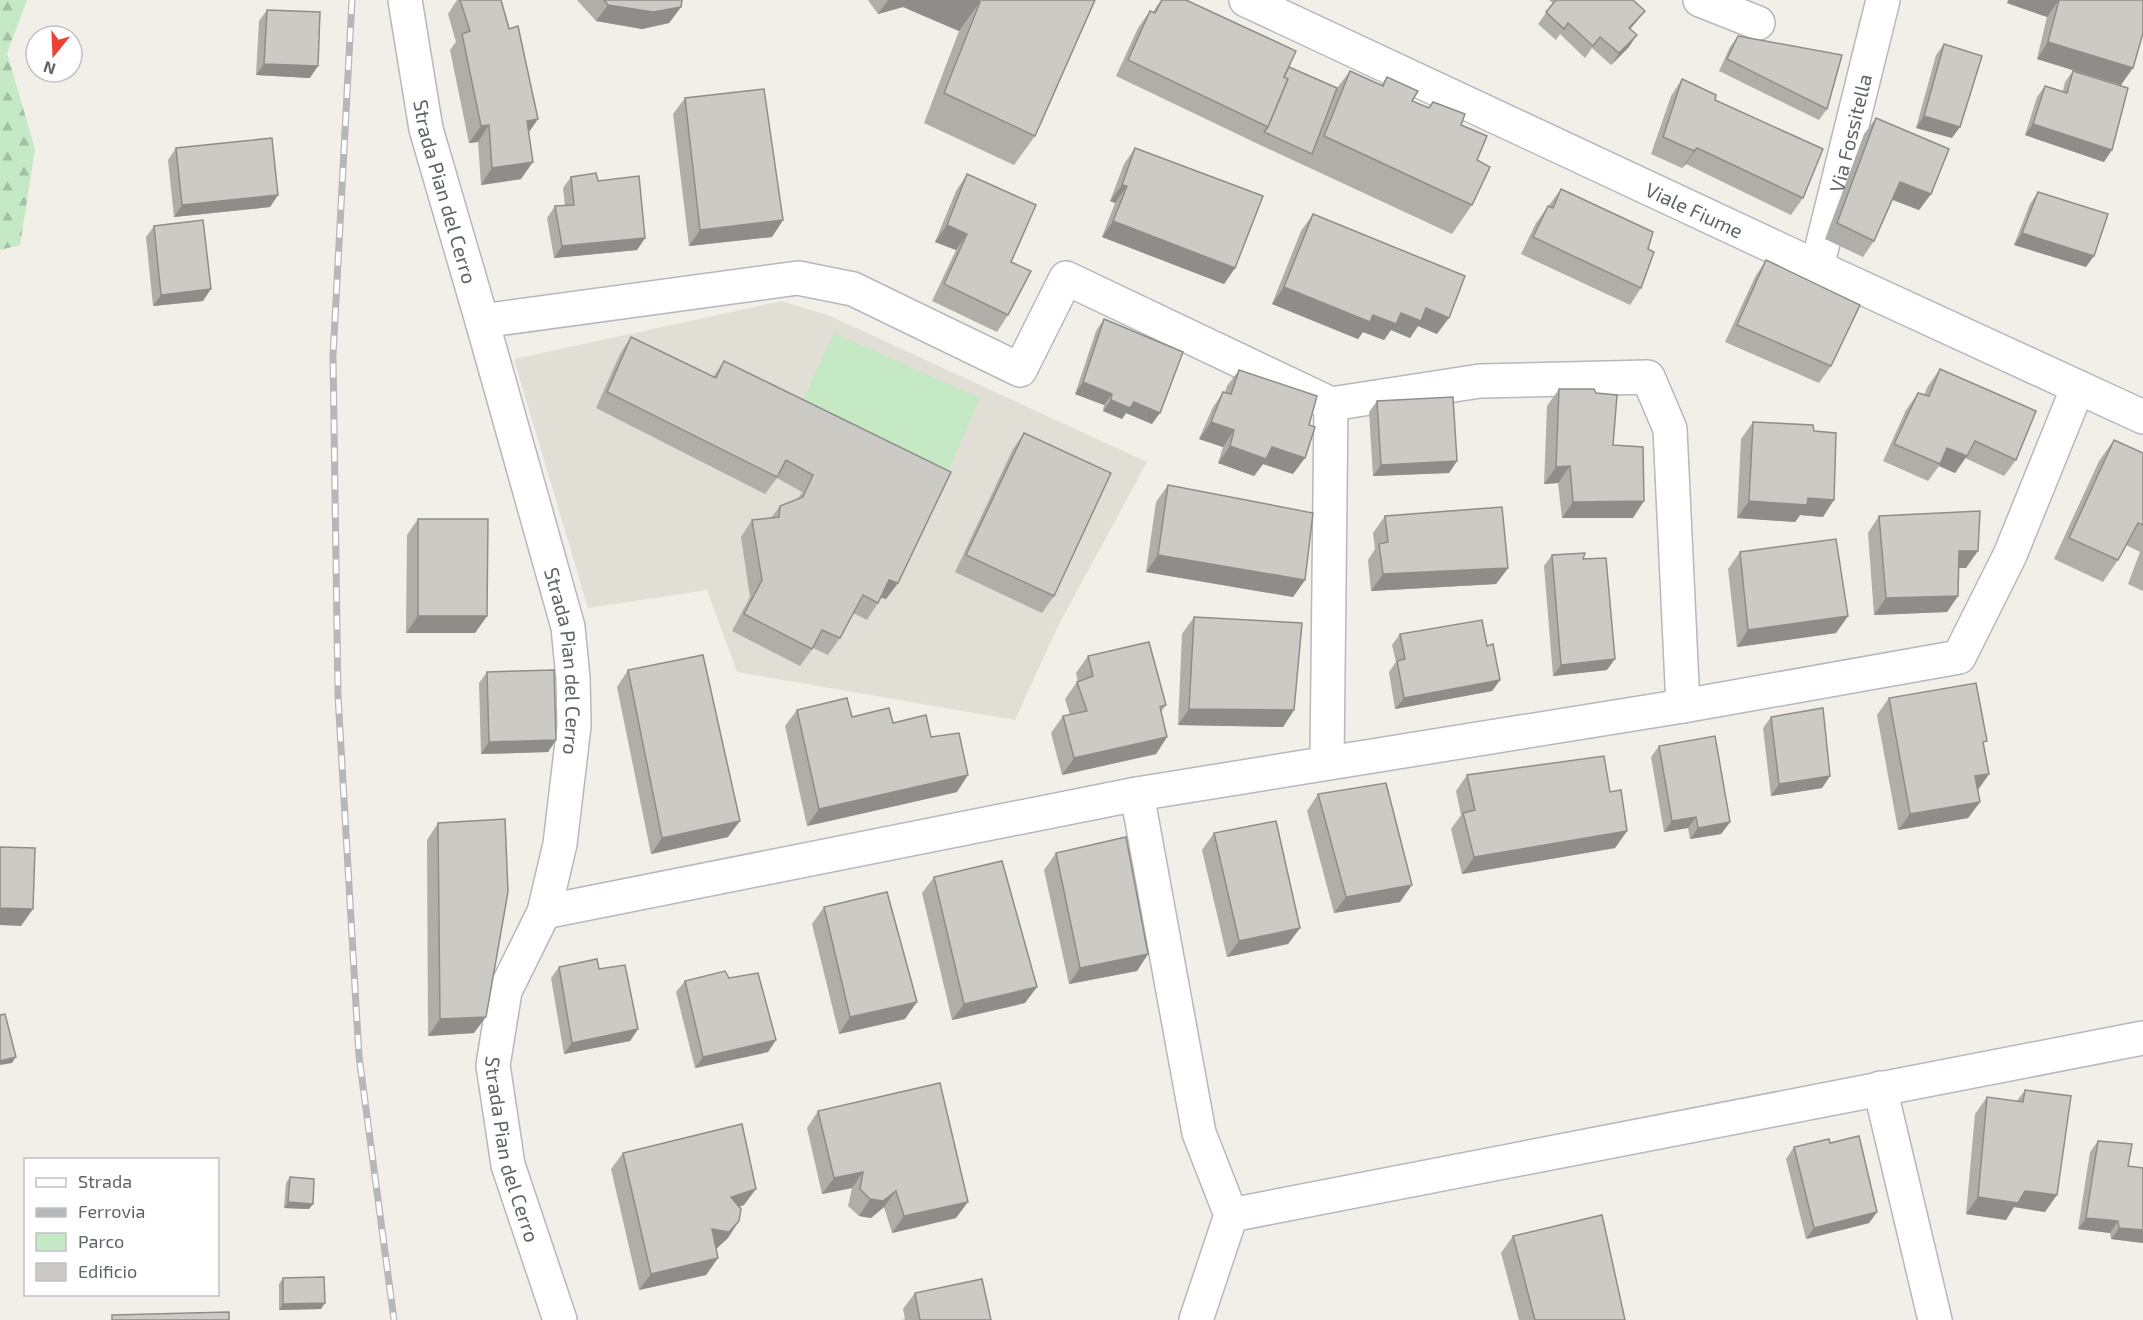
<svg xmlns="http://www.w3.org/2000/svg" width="2143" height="1320" font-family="'Exo 2',sans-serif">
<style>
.education{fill:#e1ded6}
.green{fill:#c5e8c5}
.forest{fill:url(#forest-firs)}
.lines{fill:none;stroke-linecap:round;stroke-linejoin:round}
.minor-casing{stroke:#b5b8bc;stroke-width:36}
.tertiary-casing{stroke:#b5b8bc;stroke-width:36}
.secondary-casing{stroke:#b6babf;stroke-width:36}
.minor{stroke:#fff;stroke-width:33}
.tertiary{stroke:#fff;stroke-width:33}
.secondary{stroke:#fff;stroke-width:33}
.rail-casing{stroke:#b6b7b8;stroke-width:7}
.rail{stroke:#fff;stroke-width:4.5;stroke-dasharray:14;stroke-linecap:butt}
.wall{fill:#afaea9}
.shaded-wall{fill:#8f8d8a}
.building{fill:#cccac5;stroke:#8f8d8a;stroke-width:1.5}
.labels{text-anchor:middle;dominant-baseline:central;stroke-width:6;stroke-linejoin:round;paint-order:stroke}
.street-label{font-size:20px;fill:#5f6368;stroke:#fff}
</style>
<defs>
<pattern id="forest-firs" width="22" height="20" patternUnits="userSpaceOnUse" patternTransform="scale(1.5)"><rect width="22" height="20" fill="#c5e8c5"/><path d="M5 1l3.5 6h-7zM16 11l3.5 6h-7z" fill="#a3c0a4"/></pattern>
</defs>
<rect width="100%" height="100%" fill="#f1efe8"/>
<!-- education -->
<polygon class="education" points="782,301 830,316 1147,462 1058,626 1015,720 737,672 707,590 588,608 514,359"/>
<!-- green -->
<polygon class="green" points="834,333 980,398 946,475 799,409"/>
<!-- forest -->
<polygon class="forest" points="0,0 27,0 7,53 35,149 20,245 0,250"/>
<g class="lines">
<!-- minor casing -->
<g class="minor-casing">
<g id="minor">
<polyline points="1700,0 1758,23"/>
<path id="s1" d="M 1817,267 L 1883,0"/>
<polyline points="482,321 798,278 853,289 1020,370 1066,278 1331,404 1480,381 1648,377 1670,429 1683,706"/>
<polyline points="1327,762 1331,404"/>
<polyline points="1137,794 1199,1133 1231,1215 1196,1320"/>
<polyline points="544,912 1137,794 1683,706 1959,657 2010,555 2078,387"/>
<polyline points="1880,1088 1935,1320"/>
<polyline points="1231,1215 2143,1038"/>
</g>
</g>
<!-- tertiary casing -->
<g class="tertiary-casing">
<g id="tertiary">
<path id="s2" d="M 405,0 L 426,129 L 482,321 L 568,627 L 573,678 L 574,726 L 560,844 L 544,912 L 505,991 L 493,1065 L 508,1165 L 560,1320"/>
</g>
</g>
<!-- secondary casing -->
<g class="secondary-casing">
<g id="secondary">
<path id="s3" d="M 1246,0 L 1817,267 L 2143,417"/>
</g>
</g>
<!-- minor -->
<use href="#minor" class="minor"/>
<!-- tertiary -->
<use href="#tertiary" class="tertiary"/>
<!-- secondary -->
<use href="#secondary" class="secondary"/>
<!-- rail casing -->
<g class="rail-casing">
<polyline id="rail" points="352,0 333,356 338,696 359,1056 394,1320"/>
</g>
<!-- rail -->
<use href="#rail" class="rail"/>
</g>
<!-- wall -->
<g class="wall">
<polygon points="457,0 501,0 538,119 529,132 521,179 481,185 478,142 469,143 450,50 456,42 448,14"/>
<polygon points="577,0 682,0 681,7 669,23 642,29 596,21"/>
<polygon points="868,0 1095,0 1035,136 1014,165 924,123 959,31 903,7 878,14"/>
<polygon points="1161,0 1186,0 1289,67 1337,88 1350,71 1381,85 1387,77 1412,101 1461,125 1477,160 1472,205 1452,234 1256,143 1116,76 1138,28 1150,11 1153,12"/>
<polygon points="1549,0 1633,0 1645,11 1630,29 1629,47 1611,65 1592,48 1585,58 1560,34 1556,40 1538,24 1553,3"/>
<polygon points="2008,0 2143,0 2121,85 2037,59 2047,17 2007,3"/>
<polygon points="267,10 310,78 256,75 259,21"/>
<polygon points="1738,36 1827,109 1819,120 1719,71 1730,47"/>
<polygon points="1944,44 1952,138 1916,128 1936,55"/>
<polygon points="2073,71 2104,162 2025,135 2037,97 2045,86 2063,91 2065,82"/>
<polygon points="1682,79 1715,100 1803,198 1791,215 1686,164 1682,168 1651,154 1671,96"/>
<polygon points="685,98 783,220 772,237 689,246 673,114"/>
<polygon points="1876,118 1931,194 1919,210 1892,200 1874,241 1863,257 1825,239 1864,134"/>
<polygon points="176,148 278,195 270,207 174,217 168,160"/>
<polygon points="1135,148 1235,268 1224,284 1102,237 1115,203 1110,201 1124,164"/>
<polygon points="967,174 1011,262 1008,315 997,332 932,301 956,250 935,242 956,191"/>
<polygon points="571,177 598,181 645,238 637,250 554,258 547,218 555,206 565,206 563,188"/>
<polygon points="1561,189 1648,249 1641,288 1630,305 1521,254 1536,223"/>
<polygon points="2038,192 2086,267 2014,245 2030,204"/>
<polygon points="1313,214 1437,334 1418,326 1410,338 1391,330 1384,340 1363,332 1358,339 1272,304 1301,231"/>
<polygon points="154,226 203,301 153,306 146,237"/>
<polygon points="1766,260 1831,366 1819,383 1725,342 1755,277"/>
<polygon points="1104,319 1152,424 1126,413 1122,419 1103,411 1104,405 1075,394 1096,331"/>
<polygon points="631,337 713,377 724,361 898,583 886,599 881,598 878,603 867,620 853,613 840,638 828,655 813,648 800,666 732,631 750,597 741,537 752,520 771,518 780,506 798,499 802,492 777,478 765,494 596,408 620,354"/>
<polygon points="1940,369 2016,460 2004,476 1965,458 1955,473 1939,466 1928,481 1883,461 1906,410 1918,393 1924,395 1928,386"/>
<polygon points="1239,370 1293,474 1263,464 1254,476 1218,463 1223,447 1199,439 1212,409 1223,392 1225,392 1227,386"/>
<polygon points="1559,389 1633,518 1562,518 1558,483 1544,484 1547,406"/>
<polygon points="1377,401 1457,461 1449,473 1373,476 1369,412"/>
<polygon points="1753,422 1823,517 1800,515 1795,522 1737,518 1741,439"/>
<polygon points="1024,433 1054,596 1042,613 955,572 1013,449"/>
<polygon points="2114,440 2143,453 2143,591 2128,584 2140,552 2126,545 2118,560 2103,582 2054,559 2099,461"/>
<polygon points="1168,485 1305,580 1293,597 1146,572 1156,502"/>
<polygon points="1385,516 1508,568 1496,584 1371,591 1368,560 1375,549 1373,533"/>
<polygon points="1879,516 1966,568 1959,568 1958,596 1947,612 1874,615 1868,533"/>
<polygon points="418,519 487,616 475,633 406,633 407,535"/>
<polygon points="1740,552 1848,616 1836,633 1737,647 1728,569"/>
<polygon points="1552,555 1583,559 1607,670 1553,676 1544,566"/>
<polygon points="1194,617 1294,710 1283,727 1178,725 1182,634"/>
<polygon points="1400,634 1487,646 1500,680 1492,691 1395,709 1389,672 1396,662 1392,645"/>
<polygon points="1088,656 1166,705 1161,712 1167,737 1156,754 1062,775 1051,733 1063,716 1070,715 1065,699 1077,682 1078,682 1076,673"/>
<polygon points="628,670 728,837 651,854 617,687"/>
<polygon points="487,672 556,740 548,752 481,754 479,683"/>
<polygon points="1889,698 1984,746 1989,774 1978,790 1980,802 1968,818 1898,830 1877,715"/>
<polygon points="797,710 893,723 931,737 957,792 807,826 785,726"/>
<polygon points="1771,717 1830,776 1822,788 1771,796 1763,728"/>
<polygon points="1659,746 1730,822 1721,834 1690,839 1688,828 1664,832 1651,757"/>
<polygon points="1467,775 1627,831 1615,848 1462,874 1451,829 1461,815 1456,791"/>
<polygon points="1318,794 1400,902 1334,913 1307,811"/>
<polygon points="438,823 474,1033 428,1036 427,840"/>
<polygon points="1214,833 1300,928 1288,944 1227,957 1202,850"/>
<polygon points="1056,853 1148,954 1137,971 1069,984 1044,870"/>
<polygon points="934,877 1025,1003 952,1020 922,893"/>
<polygon points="824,907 905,1019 839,1034 812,924"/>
<polygon points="559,967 599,969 638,1029 630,1041 564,1054 551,978"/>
<polygon points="729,978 776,1040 768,1052 695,1068 676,992 685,981"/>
<polygon points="2025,1090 2045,1212 2014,1207 2006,1220 1966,1214 1975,1114 1987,1097 2017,1101"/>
<polygon points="818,1111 956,1218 892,1233 884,1207 871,1218 859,1216 848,1206 852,1188 822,1194 807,1128"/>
<polygon points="2098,1141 2128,1166 2143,1168 2143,1243 2111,1239 2110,1233 2078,1229 2090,1152"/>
<polygon points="1830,1143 1877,1212 1869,1223 1806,1239 1786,1159 1794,1147"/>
<polygon points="623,1153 744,1205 739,1207 728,1238 717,1248 716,1248 718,1258 706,1275 639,1290 611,1169"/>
<polygon points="290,1177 313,1204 309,1209 284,1208 286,1183"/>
<polygon points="1513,1236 1625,1320 1519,1320 1501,1253"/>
<polygon points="283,1278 321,1309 279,1310 279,1284"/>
<polygon points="915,1293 991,1320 902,1320 905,1319 903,1309"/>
</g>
<!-- shaded-wall -->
<g class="shaded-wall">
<polygon points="888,0 975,0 980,2 959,31 903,7 878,14"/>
<polygon points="2009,0 2059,0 2047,17 2007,3"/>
<polygon points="608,5 681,7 669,23 642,29 596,21"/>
<polygon points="1645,11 1636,22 1621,40 1629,28"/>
<polygon points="1637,35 1629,47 1611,65 1619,53"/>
<polygon points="2048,42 2133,68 2121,85 2037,59"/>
<polygon points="264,64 318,66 310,78 256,75"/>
<polygon points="1924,116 1960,127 1952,138 1916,128"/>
<polygon points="538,119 526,136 527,121"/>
<polygon points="2033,124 2112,150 2104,162 2025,135"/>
<polygon points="489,125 478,142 469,143 481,126"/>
<polygon points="1697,148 1686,164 1682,168 1694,151"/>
<polygon points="533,162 521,179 481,185 492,168"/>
<polygon points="1900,182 1931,194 1919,210 1889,198"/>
<polygon points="1122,185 1127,186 1115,203 1110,201"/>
<polygon points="278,195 270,207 174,217 182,205"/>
<polygon points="783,220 772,237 689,246 700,230"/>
<polygon points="1113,221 1235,268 1224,284 1102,237"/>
<polygon points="947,225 967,234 956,250 935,242"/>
<polygon points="2022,233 2094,256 2086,267 2014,245"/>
<polygon points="645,238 637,250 554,258 562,246"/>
<polygon points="1284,287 1373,315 1401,313 1426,308 1449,318 1437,334 1418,326 1410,338 1391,330 1384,340 1363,332 1358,339 1272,304"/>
<polygon points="211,289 203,301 153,306 161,295"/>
<polygon points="1083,382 1112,394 1104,405 1075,394"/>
<polygon points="1111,400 1134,402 1160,413 1152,424 1126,413 1122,419 1103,411"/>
<polygon points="1211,422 1234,430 1223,447 1199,439"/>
<polygon points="1230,446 1272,447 1305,458 1293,474 1263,464 1254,476 1218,463"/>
<polygon points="1947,448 1967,456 1955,473 1939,466"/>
<polygon points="1457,461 1449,473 1373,476 1381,465"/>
<polygon points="1570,466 1558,483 1544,484 1556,467"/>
<polygon points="1808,498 1834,500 1823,517 1800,515 1795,522 1737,518 1749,501"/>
<polygon points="1644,501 1633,518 1562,518 1573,502"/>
<polygon points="1959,551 1978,551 1966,568 1947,568"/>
<polygon points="1158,555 1305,580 1293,597 1146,572"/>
<polygon points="1508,568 1496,584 1371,591 1383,574"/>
<polygon points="889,580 898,583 886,599 877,596"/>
<polygon points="1958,596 1947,612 1874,615 1886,598"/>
<polygon points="418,616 487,616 475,633 406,633"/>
<polygon points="1848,616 1836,633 1737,647 1748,630"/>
<polygon points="1615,659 1607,670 1553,676 1561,665"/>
<polygon points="1500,680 1492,691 1395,709 1404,698"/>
<polygon points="1189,709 1294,710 1283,727 1178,725"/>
<polygon points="1167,737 1156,754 1062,775 1074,758"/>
<polygon points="556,740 548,752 481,754 489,742"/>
<polygon points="1989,774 1977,791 1975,776"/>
<polygon points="968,775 957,792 807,826 819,809"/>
<polygon points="1830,776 1822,788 1771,796 1779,784"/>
<polygon points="1980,802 1968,818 1898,830 1910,814"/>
<polygon points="1696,817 1688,828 1664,832 1672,821"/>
<polygon points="740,821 728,837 651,854 662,838"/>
<polygon points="1730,822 1721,834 1690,839 1698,828"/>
<polygon points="1627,831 1615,848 1462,874 1474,857"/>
<polygon points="1412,885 1400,902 1334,913 1346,897"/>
<polygon points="0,908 33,909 21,926 0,925"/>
<polygon points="1300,928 1288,944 1227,957 1239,941"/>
<polygon points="1148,954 1137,971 1069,984 1080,968"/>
<polygon points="1037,987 1025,1003 952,1020 964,1004"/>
<polygon points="917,1002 905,1019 839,1034 850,1017"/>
<polygon points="486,1017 474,1033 428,1036 440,1019"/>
<polygon points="638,1029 630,1041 564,1054 572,1043"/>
<polygon points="776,1040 768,1052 695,1068 703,1057"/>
<polygon points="16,1057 12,1063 0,1065 0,1061"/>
<polygon points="863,1172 852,1188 822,1194 834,1178"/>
<polygon points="756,1189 744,1205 719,1213 731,1197"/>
<polygon points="896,1191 884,1207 871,1218 859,1216 870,1199"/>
<polygon points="2025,1191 2057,1195 2045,1212 2014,1207 2006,1220 1966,1214 1978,1197"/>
<polygon points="288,1202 313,1204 309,1209 284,1208"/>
<polygon points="968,1202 956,1218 892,1233 904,1216"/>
<polygon points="1877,1212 1869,1223 1806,1239 1814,1228"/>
<polygon points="2086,1218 2118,1221 2110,1233 2078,1229"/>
<polygon points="739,1221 728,1238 717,1248 700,1245 712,1229"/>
<polygon points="2119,1228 2143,1230 2143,1243 2111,1239"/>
<polygon points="718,1258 706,1275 639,1290 651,1274"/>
<polygon points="325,1303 321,1309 279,1310 283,1304"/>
</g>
<!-- building -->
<g class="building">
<polygon points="460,0 501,0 509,29 518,26 538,119 527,121 533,162 492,168 489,125 481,126 462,34 470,31"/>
<polygon points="604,0 682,0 681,7 653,12 608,5"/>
<polygon points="975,0 1095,0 1035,136 944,93 980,2"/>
<polygon points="1162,0 1186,0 1296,51 1284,77 1288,79 1268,127 1128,60 1150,11 1155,13"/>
<polygon points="1556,0 1633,0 1645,11 1629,28 1637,35 1619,53 1600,37 1593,46 1568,23 1564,29 1546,12"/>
<polygon points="2058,0 2143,0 2143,33 2133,68 2048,42 2059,0"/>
<polygon points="267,10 320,12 318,66 264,64"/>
<polygon points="1738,36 1842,55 1827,109 1727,59"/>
<polygon points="1944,44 1982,56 1960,127 1924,116"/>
<polygon points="1289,67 1337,88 1312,154 1264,132 1268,127 1288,79 1284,77"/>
<polygon points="1350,71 1383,86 1387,77 1418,91 1412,101 1429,108 1433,102 1465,114 1461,125 1487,136 1477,160 1490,167 1472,205 1324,136"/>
<polygon points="2073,71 2128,88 2112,150 2033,124 2045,86 2067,93"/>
<polygon points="1682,79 1716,95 1715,100 1823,149 1803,198 1697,148 1694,151 1663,137"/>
<polygon points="764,89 783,220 700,230 685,98"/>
<polygon points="1876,118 1949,149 1931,194 1900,182 1874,241 1837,223"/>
<polygon points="272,138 278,195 182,205 176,148"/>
<polygon points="1135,148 1263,196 1235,268 1113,221 1127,186 1122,185"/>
<polygon points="596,173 598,181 639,176 645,238 562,246 555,206 574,205 571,177"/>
<polygon points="967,174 1036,205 1011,262 1031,271 1008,315 944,284 967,234 947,225"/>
<polygon points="1561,189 1653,232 1648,249 1654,252 1641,288 1533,237 1548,206 1553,208"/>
<polygon points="2038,192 2108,214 2094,256 2022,233"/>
<polygon points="1313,214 1465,276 1449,318 1426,308 1421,321 1401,313 1396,324 1373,315 1370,322 1284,287"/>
<polygon points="203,220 211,289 161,295 154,226"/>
<polygon points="1766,260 1860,305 1831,366 1737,325"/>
<polygon points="1104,319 1183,352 1160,413 1134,402 1130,408 1111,400 1112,394 1083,382"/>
<polygon points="631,337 716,378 724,361 951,472 898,583 889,580 878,603 863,595 840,638 822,630 812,649 744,614 762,580 752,520 779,517 780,506 803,497 813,475 786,460 777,477 607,392"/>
<polygon points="1940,369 2036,411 2016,460 1975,441 1967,456 1947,448 1940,464 1894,444 1918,393 1929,396"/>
<polygon points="1239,370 1317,396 1309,425 1315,427 1305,458 1272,447 1266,459 1230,446 1234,430 1211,422 1223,392 1231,394"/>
<polygon points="1559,389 1594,389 1596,393 1617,395 1613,445 1643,447 1644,501 1573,502 1570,466 1556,467"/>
<polygon points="1453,397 1457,461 1381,465 1377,401"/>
<polygon points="1753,422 1813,425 1814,431 1836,433 1834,500 1808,498 1807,505 1749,501"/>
<polygon points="1024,433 1111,473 1054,596 966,555"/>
<polygon points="2114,440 2143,453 2143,525 2138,523 2118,560 2069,538"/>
<polygon points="1168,485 1313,513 1305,580 1158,555"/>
<polygon points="1502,507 1508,568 1383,574 1379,544 1388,542 1385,516"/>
<polygon points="1980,511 1978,551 1959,551 1958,596 1886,598 1879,516"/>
<polygon points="418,519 488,519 487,616 418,616"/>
<polygon points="1836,539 1848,616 1748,630 1740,552"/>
<polygon points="1585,553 1583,559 1606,558 1615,659 1561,665 1552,555"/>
<polygon points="1194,617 1302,623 1294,710 1189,709"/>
<polygon points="1482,620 1487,646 1493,644 1500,680 1404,698 1397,661 1405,659 1400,634"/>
<polygon points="1149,642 1166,705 1160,707 1167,737 1074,758 1063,716 1087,711 1077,682 1093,676 1088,656"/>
<polygon points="703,655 740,821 662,838 628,670"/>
<polygon points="554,670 556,740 489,742 487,672"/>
<polygon points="1976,683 1987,741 1983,742 1989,774 1975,776 1980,802 1910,814 1889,698"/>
<polygon points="847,698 852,717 889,708 893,723 926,715 931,737 959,733 968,775 819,809 797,710"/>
<polygon points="1823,708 1830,776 1779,784 1771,717"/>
<polygon points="1715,736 1730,822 1698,828 1696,817 1672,821 1659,746"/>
<polygon points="1604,756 1610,792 1621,790 1627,831 1474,857 1463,813 1475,810 1467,775"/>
<polygon points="1386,783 1412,885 1346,897 1318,794"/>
<polygon points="505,819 508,892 486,1017 440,1019 438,823"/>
<polygon points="1276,821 1300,928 1239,941 1214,833"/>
<polygon points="1126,837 1148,954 1080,968 1056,853"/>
<polygon points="0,847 35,848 33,909 0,908"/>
<polygon points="1002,861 1037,987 964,1004 934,877"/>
<polygon points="887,892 917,1002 850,1017 824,907"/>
<polygon points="597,959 599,969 625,965 638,1029 572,1043 559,967"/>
<polygon points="725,971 729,978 758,973 776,1040 703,1057 685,981"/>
<polygon points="5,1014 16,1057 0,1061 0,1015"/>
<polygon points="940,1083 968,1202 904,1216 896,1191 883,1201 870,1199 860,1189 863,1172 834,1178 818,1111"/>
<polygon points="2025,1090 2071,1096 2057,1195 2025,1191 2018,1203 1978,1197 1987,1097 2023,1102"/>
<polygon points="742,1124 756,1189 731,1197 741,1209 739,1221 729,1232 712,1229 718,1258 651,1274 623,1153"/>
<polygon points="1859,1136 1877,1212 1814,1228 1794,1147 1829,1139 1830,1143"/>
<polygon points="2098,1141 2132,1144 2128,1166 2143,1168 2143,1230 2119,1228 2118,1221 2086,1218"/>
<polygon points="290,1177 314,1179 313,1204 288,1202"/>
<polygon points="1602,1215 1625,1320 1535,1320 1513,1236"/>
<polygon points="324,1277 325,1303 283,1304 283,1278"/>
<polygon points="982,1279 991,1320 920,1320 915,1293"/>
<polygon points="229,1312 229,1320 112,1320 112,1315"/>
</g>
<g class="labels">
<!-- street labels -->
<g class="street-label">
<text stroke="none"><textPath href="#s1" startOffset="138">Via Fossitella</textPath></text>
<text stroke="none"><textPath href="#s2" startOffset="196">Strada Pian del Cerro</textPath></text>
<text stroke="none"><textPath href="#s3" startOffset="495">Viale Fiume</textPath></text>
<text stroke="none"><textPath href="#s2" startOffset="682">Strada Pian del Cerro</textPath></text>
<text stroke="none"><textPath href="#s2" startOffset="1186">Strada Pian del Cerro</textPath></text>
</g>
</g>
<!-- legend -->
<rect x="24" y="1158" width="195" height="138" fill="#ffffff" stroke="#bfc1c3" stroke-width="1.5"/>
<rect x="36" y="1178" width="30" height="9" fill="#ffffff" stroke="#bfc1c3" stroke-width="1.5"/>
<text x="78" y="1188" font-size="18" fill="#5f6368">Strada</text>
<rect x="36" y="1208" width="30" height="9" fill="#b6b7b8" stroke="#bfc1c3" stroke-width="1.5"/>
<text x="78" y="1218" font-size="18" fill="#5f6368">Ferrovia</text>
<rect x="36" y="1233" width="30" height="18" fill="#c5e8c5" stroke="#bfc1c3" stroke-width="1.5"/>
<text x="78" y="1248" font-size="18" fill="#5f6368">Parco</text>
<rect x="36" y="1263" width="30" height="18" fill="#cccac5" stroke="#bfc1c3" stroke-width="1.5"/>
<text x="78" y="1278" font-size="18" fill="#5f6368">Edificio</text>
<!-- north arrow -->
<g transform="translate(54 54) rotate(198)"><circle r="28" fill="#ffffff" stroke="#bfc1c3" stroke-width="1.5"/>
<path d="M0-4.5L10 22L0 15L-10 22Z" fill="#ea4335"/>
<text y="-9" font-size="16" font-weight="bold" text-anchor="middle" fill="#5f6368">N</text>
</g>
</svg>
